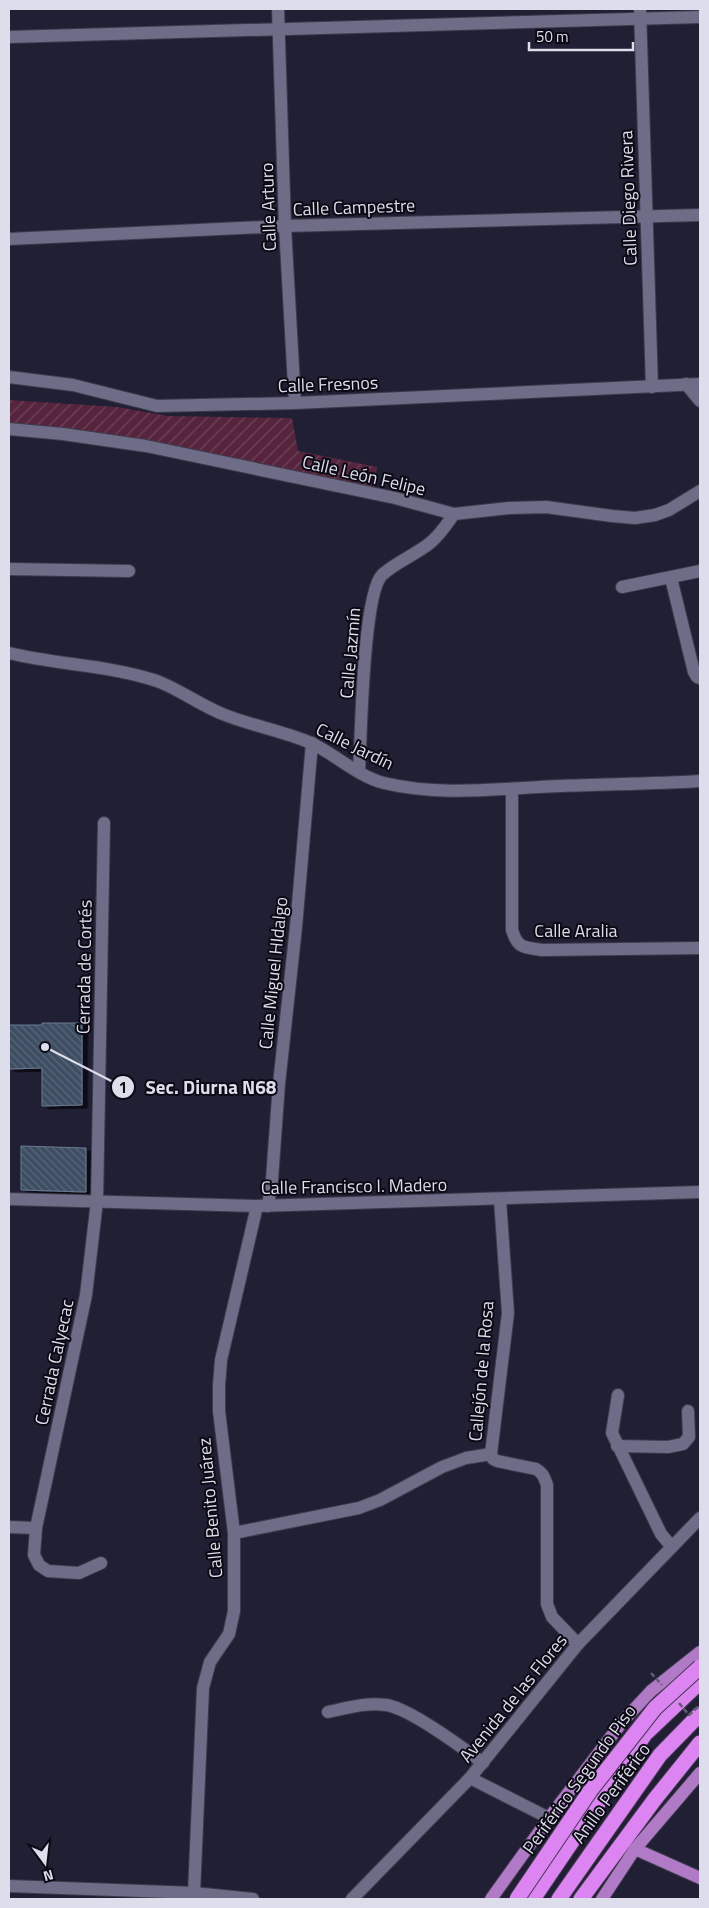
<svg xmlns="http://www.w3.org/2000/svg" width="709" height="1908" font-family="'Titillium Web',sans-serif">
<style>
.garden{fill:url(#garden-furrows)}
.building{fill:url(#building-back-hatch);stroke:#6a7a91;filter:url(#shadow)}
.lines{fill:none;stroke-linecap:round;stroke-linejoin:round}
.minor-casing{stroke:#3e3b4d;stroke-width:14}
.major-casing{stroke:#3e3b4d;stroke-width:14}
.highway-casing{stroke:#3e3b4d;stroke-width:17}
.minor{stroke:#6e6c86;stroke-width:12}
.major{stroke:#b07ac6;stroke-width:12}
.highway{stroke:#dc84f1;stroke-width:15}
.highway-bridge-casing{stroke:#3e3b4d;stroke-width:17;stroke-linecap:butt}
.path-bridge{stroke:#605e71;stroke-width:2.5;stroke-dasharray:5 2.5;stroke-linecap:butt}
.highway-bridge{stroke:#dc84f1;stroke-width:15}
.labels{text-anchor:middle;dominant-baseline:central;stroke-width:4;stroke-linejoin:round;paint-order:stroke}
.street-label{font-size:18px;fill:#deddec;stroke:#0b0a14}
.leader{fill:none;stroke:#deddec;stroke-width:2}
.callout-dot{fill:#deddec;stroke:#0b0a14;stroke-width:2}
.mark-label{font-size:15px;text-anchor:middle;font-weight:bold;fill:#111}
.callout-label{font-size:19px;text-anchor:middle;font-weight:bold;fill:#deddec;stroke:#0b0a14;stroke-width:4;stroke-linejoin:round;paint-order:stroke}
</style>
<defs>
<pattern id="garden-furrows" width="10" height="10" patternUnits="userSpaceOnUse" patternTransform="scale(1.25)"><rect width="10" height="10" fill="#56253d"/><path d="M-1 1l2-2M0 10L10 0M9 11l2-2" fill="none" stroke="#6e4459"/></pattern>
<pattern id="building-back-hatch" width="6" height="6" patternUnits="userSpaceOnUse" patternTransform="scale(1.25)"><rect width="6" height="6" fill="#3e4d62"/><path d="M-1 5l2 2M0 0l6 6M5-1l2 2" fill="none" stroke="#596679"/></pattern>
<filter id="shadow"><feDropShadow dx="5.5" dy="3" stdDeviation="0" flood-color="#0009"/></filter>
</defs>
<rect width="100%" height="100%" fill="#211f34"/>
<!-- garden -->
<polygon class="garden" points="9,400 117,407 168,416 292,418 298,451 377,467 374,491 66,434 9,432"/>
<!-- building -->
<g class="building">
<polygon points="42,1023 82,1023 82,1105 42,1106 42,1068 9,1069 9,1025 42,1025"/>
<polygon points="21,1146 86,1148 86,1192 21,1190"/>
</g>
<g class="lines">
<!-- minor casing -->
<g class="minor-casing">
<g id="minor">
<polyline points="278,9 285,226 295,403"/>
<polyline points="640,9 652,387"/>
<polyline points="9,37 700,17"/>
<polyline points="9,239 285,226 700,215"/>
<polyline points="9,377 73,385 157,406 295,403 700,384"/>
<polyline points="686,384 700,401"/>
<polyline points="9,429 63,434 146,446 395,498 454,514 509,508 546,507 612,516 635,518 655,515 669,510 700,491"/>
<polyline points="9,569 129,571"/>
<polyline points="671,578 694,672 697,677 700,678"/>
<polyline points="622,587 700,571"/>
<path d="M 9,653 C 58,665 109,665 157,681 C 181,690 201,706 225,715 C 253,726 283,731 311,743 C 335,754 357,776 384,783 C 442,797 502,788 560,786 C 607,784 654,784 700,781"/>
<path d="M 359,771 C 361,738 363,594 382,575 C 396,562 415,555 430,543 C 440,535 447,524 454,514"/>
<path d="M 512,789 L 512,930 C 518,949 524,947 542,950 L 700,948"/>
<polyline points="9,1199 257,1206 700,1192"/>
<path d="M 500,1200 L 508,1313 L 491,1454 L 493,1459 L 497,1461 L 536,1469 C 543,1473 544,1477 547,1485 L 547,1604 L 552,1617 L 578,1644"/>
<polyline points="268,1206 272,1179 279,1084 296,927 312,743"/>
<polyline points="618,1395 612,1433 661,1534 672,1547"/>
<polyline points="617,1446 668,1447 683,1444 689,1437 688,1411"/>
<polyline points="9,1527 36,1528"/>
<polyline points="234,1533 359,1508 380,1500 442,1467 466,1458 491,1454"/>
<polyline points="101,1563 79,1573 48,1571 39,1565 34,1555 36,1528 86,1295 97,1201 104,823"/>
<path d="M 328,1712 C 347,1708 366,1702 386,1705 C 409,1708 463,1748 483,1763"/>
<polyline points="470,1778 549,1818"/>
<polyline points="9,1886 194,1893 253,1899"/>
<polyline points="194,1893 203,1688 210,1662 229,1634 234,1611 234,1533 219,1411 219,1385 221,1360 257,1206"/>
<polyline points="352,1899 470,1778 578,1644 700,1518"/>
</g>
</g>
<!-- major casing -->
<g class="major-casing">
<g id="major">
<polyline points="635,1849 700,1878"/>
<polyline points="491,1899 549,1818 623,1721 651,1691 700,1652"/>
<polyline points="602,1899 635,1849 700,1773"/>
</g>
</g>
<!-- highway casing -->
<g class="highway-casing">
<g id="highway">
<polyline points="533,1899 645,1734 700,1682"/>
<polyline points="559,1899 660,1755 700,1714"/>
<polyline points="581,1899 655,1799 700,1743"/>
</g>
</g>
<!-- minor -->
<use href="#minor" class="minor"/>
<!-- major -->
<use href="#major" class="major"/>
<!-- highway -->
<use href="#highway" class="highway"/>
<!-- highway-bridge casing -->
<g class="highway-bridge-casing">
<polyline id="highway-bridge" points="517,1899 590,1791 655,1708 700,1667"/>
</g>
<!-- path-bridge -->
<g class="path-bridge">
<polyline points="651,1673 662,1685"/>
<polyline points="679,1703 689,1715 699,1706 700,1708"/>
</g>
<!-- highway-bridge -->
<use href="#highway-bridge" class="highway-bridge"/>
</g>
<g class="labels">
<!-- street labels -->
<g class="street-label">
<text transform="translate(628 198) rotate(-92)">Calle Diego Rivera</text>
<text transform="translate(268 207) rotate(-92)">Calle Arturo</text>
<text transform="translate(354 207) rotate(-2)">Calle Campestre</text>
<text transform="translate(328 384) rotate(-2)">Calle Fresnos</text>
<text transform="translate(364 475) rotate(13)">Calle León Felipe</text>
<text transform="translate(350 653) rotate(-85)">Calle Jazmín</text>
<text transform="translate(355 746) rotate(26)">Calle Jardín</text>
<text x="576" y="930">Calle Aralia</text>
<text transform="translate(84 967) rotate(-89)">Cerrada de Cortés</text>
<text transform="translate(273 973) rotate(-84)">Calle Miguel HIdalgo</text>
<text transform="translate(354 1186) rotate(-1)">Calle Francisco I. Madero</text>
<text transform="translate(54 1362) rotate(-78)">Cerrada Calyecac</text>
<text transform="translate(481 1371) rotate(-85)">Callejón de la Rosa</text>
<text transform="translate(210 1508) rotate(-95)">Calle Benito Juárez</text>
<text transform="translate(513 1698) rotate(-51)">Avenida de las Flores</text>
<text transform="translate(579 1779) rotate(-54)">Periférico Segundo Piso</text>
<text transform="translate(611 1793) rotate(-54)">Anillo Periférico</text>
</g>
</g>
<!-- callouts -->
<path class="leader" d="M45 1047L123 1087"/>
<g class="callout-dot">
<circle cx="45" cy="1047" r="5"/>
<circle cx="123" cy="1087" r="12"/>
</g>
<g class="mark-label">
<text x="123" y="1093">1</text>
</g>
<g class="callout-label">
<text x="211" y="1094">Sec. Diurna N68</text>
</g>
<!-- border -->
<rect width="709" height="1908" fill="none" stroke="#deddec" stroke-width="20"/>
<!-- north arrow -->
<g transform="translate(45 1863) rotate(165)" stroke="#0b0a14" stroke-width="4" paint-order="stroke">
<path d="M0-4L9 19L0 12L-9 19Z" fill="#deddec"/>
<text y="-8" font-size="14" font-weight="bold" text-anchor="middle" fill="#deddec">N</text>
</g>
<!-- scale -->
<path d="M529 42v8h104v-8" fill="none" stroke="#deddec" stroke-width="2.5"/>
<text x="536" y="42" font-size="15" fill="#deddec" stroke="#0b0a14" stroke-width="4" paint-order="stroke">50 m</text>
</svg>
